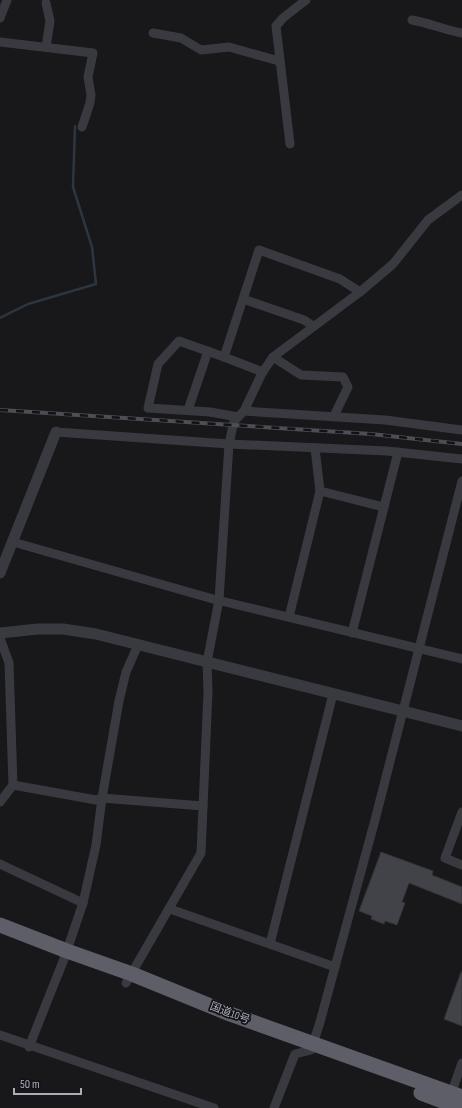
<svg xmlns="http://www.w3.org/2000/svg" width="462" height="1108" font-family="'Sofia Sans Condensed','Noto Sans JP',sans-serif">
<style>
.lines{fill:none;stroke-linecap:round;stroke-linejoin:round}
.stream{stroke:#2d3640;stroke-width:2.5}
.building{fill:#424348;stroke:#323237}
.minor{stroke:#393940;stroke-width:9}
.tertiary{stroke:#393940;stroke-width:11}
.trunk{stroke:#5d5e68;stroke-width:15}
.rail-casing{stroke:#4c4d55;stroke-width:4}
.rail{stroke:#131316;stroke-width:2.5;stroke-dasharray:8;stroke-linecap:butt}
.labels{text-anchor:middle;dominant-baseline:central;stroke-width:3.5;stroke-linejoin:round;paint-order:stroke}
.street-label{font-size:11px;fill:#aaaebb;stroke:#131316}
</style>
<rect width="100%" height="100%" fill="#18181b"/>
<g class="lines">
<!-- stream -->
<polyline class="stream" points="0,318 28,304 96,284 92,247 73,187 75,126"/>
</g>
<!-- building -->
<g class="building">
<polygon points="381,852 433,871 432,875 462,887 462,904 409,883 402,902 405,903 397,925 385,921 384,924 371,919 372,916 359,911"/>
<polygon points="461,972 462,972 462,1026 444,1019"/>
</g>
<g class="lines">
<!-- minor -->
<g class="minor">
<polyline points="46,3 50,21 46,47"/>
<polyline points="0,18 7,0"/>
<path d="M 412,20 C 429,23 445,30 462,33"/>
<polyline points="153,33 181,38 201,50 229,47 279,61"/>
<polyline points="0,42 93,53 88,77 91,95 90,103 82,127"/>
<polyline points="290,144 276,26 283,18 306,0"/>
<polyline points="243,299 304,320 313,326"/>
<polyline points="224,357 179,341 158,364 148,408 210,412 238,417"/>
<polyline points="273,357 301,375 343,377 348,387 334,416"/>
<polyline points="263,372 224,357 259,250 340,279 360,292"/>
<polyline points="188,410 208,351"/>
<polyline points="244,411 385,420 462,430"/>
<polyline points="56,432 229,444 387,451 462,459"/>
<polyline points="320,491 384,507"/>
<polyline points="13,542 213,599 462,659"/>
<polyline points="289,617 320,491 315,448"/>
<polyline points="352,633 398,452"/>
<polyline points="0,638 9,663 13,785 0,802"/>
<polyline points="13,785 96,800 102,798 203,806"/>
<polyline points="462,812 445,858 462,865"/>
<polyline points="0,864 83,903"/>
<polyline points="170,909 335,967"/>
<polyline points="270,944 333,694"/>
<polyline points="126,983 201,853 208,692 207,662 219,600 229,444 234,421 244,411 262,373 273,357 360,292 393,264 428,220 462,195"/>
<polyline points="0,1035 214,1108"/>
<polyline points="29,1047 64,959 83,903 96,845 102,798 119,701 126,672 138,645"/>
<polyline points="450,1097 462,1063"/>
<polyline points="274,1108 295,1054 311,1050 320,1022 375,820 462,481"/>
</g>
<!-- tertiary -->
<g class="tertiary">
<polyline points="0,573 56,432"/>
<polyline points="0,633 38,629 63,629 96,634 462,726"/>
</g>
<!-- trunk -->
<g class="trunk">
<polyline points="0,925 67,951 132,974 230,1014 462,1097"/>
<polyline points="421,1093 461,1108"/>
</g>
<!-- rail casing -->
<g class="rail-casing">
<polyline id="rail" points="0,410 371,434 462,444"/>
</g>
<!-- rail -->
<use href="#rail" class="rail"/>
</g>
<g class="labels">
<!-- street labels -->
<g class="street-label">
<text transform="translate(230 1013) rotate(21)">国道10号</text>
</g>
</g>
<!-- scale -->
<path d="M14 1088v6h67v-6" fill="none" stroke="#aaaebb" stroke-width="2"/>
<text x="20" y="1088" font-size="12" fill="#aaaebb" stroke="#131316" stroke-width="3" paint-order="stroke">50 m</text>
</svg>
